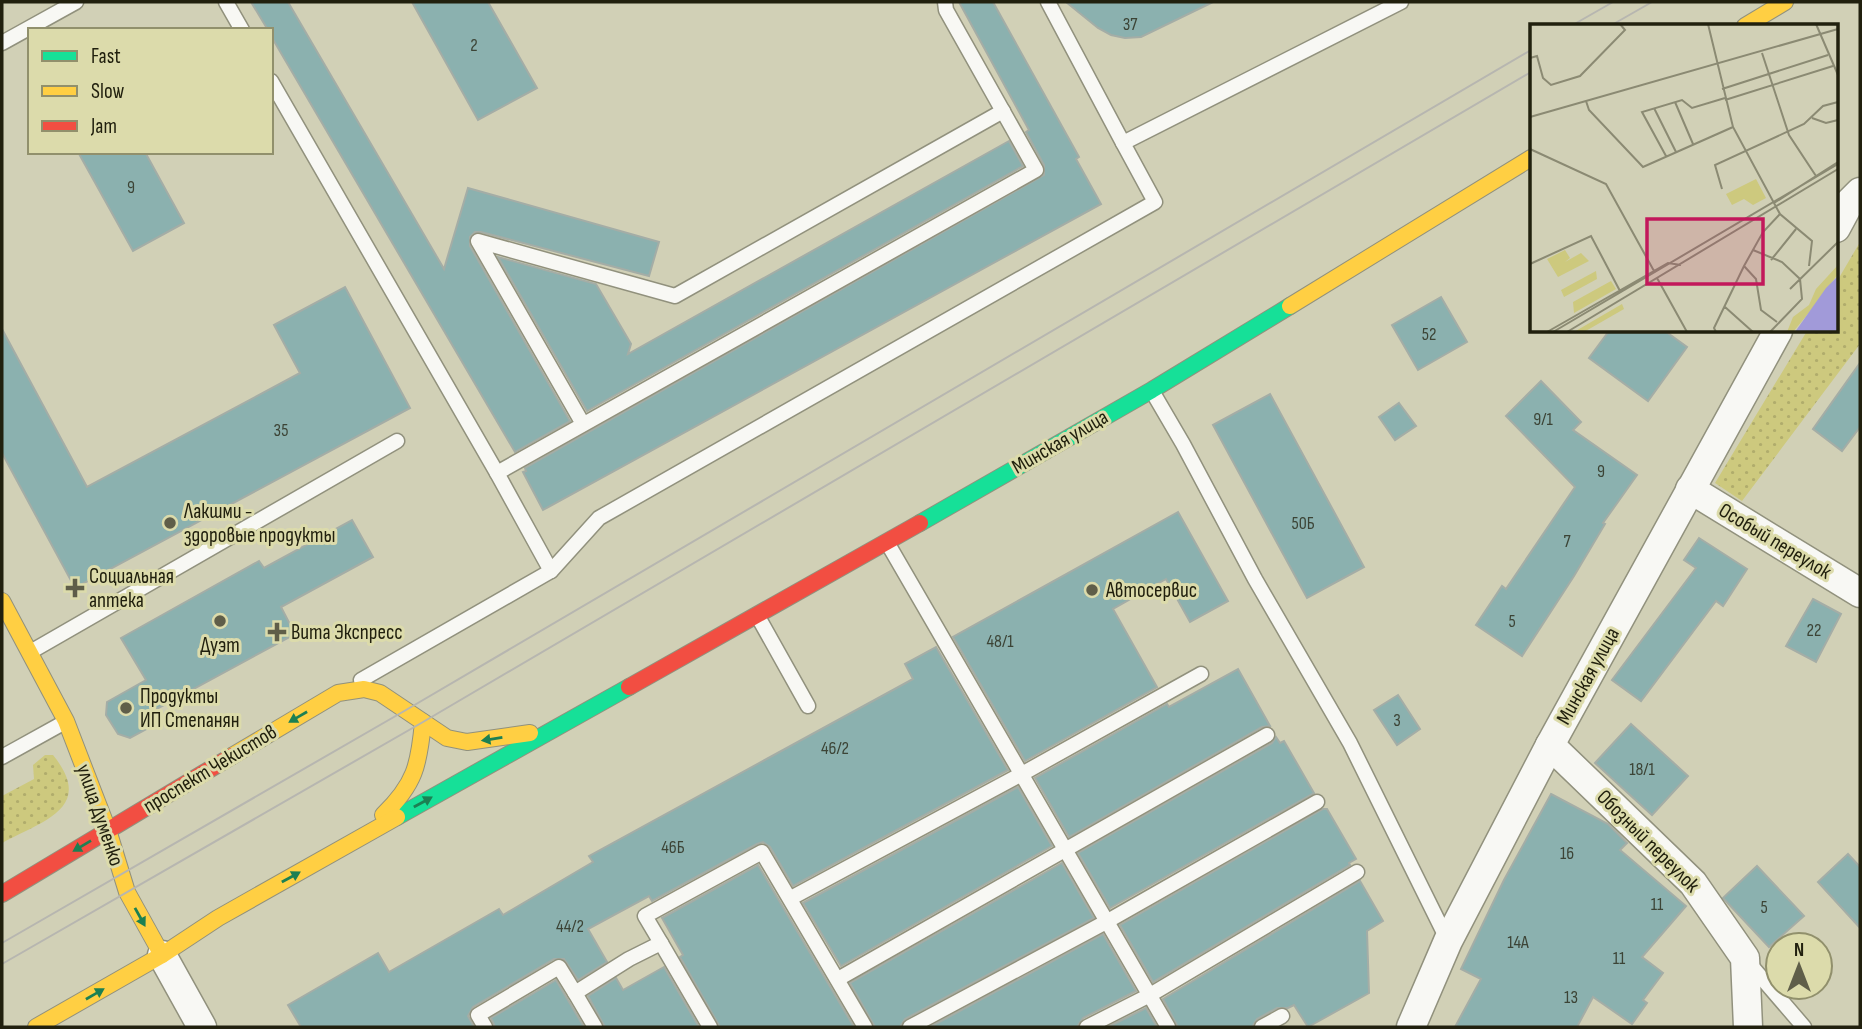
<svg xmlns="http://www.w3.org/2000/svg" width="1862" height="1029" font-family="'Sofia Sans Condensed',sans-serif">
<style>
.grass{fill:url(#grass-dots)}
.building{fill:#8bb1af;stroke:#a4ada6;stroke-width:2}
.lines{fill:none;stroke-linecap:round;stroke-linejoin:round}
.lane-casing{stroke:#91917d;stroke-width:17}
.street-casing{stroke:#91917d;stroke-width:31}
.fast-casing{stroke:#91917d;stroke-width:18}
.slow-casing{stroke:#91917d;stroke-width:18}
.jam-casing{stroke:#91917d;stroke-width:18}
.lane{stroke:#f8f8f4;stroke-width:14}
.street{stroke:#f8f8f4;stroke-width:28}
.fast{stroke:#16e098;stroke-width:16}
.slow{stroke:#ffcf43;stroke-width:16}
.jam{stroke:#f24e42;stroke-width:16}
.tram{stroke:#b7b6b0;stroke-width:2}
.oneway{fill:#1c8053}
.poi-dot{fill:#5f5e49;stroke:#dcdbab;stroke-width:2.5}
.labels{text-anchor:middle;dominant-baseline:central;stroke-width:6;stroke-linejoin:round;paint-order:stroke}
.number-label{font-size:18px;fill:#3c4436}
.street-label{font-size:21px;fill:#21200e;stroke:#dcdbab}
.poi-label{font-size:21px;fill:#21200e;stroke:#dcdbab;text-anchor:start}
.inset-road{fill:none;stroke:#8b8a73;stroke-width:2}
.view{fill:#c2185b;fill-opacity:0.15;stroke:#c2185b;stroke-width:3.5}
.inset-edge{fill:none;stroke:#21200e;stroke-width:3.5}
</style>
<defs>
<pattern id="grass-dots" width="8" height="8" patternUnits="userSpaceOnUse" patternTransform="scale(1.75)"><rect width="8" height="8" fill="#cdc97e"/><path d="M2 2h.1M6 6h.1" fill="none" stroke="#b0ac6c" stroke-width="1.8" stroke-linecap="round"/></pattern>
</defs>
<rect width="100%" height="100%" fill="#d1d0b6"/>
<!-- grass -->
<g class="grass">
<polygon points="1860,242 1860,344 1742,501 1715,483 1807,331 1836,331 1836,283"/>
<path d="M 45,755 L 53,755 C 96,808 42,821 2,843 L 2,796 L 34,779 L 33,765 Z"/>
</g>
<!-- building -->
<g class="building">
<polygon points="251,2 288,2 444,269 468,188 659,242 649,276 481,232 475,232 470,237 470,246 570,421 515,452 271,36 271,30 268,30"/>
<polygon points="412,2 488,2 537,88 478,120"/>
<polygon points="959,2 993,2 1079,157 1076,159 1101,204 543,510 523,472 526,471 525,468 1044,175 1044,165 1026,132 1029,130"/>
<polygon points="1066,2 1213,2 1141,37 1125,38 1111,35 1098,28"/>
<polygon points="1009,141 1023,166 587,411 498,257 596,284 631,344 628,354"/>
<polygon points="78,152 145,152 184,223 133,251"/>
<polygon points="345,287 410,408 75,588 2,453 2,329 87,487 300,373 274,325"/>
<polygon points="1441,297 1467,342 1418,370 1392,325"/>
<polygon points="1609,331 1665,331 1687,347 1648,401 1589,358"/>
<polygon points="1860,363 1860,427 1842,451 1813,429"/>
<polygon points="1541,381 1581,422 1573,430 1637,475 1603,523 1605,524 1574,576 1522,656 1476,625 1502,586 1506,589 1575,487 1506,416"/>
<polygon points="1270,394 1364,567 1307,598 1213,425"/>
<polygon points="1399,403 1416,426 1395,440 1379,417"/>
<polygon points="1178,512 1228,601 1190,622 1166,579 1113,609 1157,687 1025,761 953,637"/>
<polygon points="352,520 373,557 281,607 295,634 149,713 156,724 130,738 118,734 106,715 107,702 146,680 121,638 259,561 264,568"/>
<polygon points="1699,538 1747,569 1723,606 1716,601 1641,701 1612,680 1696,568 1684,560"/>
<polygon points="1813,599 1841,614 1816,662 1786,646"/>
<polygon points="936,647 1008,770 793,886 770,847 763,842 757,844 652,901 649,896 588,929 607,962 578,980 564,959 554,959 473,1007 468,1016 474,1027 301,1027 288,1005 378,953 389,972 499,909 503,915 593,862 589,856 913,679 905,664"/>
<polygon points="1238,669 1270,726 1262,727 1069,837 1035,778 1167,704 1169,707"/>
<polygon points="1398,695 1420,729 1397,745 1374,710"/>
<polygon points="1631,724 1688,776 1652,815 1595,763"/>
<polygon points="1276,737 1280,743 1284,741 1314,793 1110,908 1078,853 1272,743"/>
<polygon points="1018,787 1052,846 841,966 803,903"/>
<polygon points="1551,794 1608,824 1627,843 1620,850 1686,906 1642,957 1663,973 1643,1000 1647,1003 1632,1024 1593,997 1577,1027 1455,1027 1481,979 1461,969 1504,880"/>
<polygon points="1323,809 1327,809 1356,859 1349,863 1350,865 1153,982 1120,925"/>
<polygon points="1848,854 1860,867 1860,928 1818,882"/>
<polygon points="1062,863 1094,918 905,1019 900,1027 875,1027 850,983"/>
<polygon points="758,865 854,1027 720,1027 680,957 683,955 662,918"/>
<polygon points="1757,866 1804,916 1769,947 1723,898"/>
<polygon points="1360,881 1383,921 1367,931 1369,993 1308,1027 1294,1005 1288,1008 1277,1008 1257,1019 1252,1027 1178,1027 1163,999"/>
<polygon points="1103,934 1136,991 1083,1018 1077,1027 930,1027"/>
<polygon points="664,967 699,1027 605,1027 588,996 616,978 623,990"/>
<polygon points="556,980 584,1027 495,1027 491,1018"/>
<polygon points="1146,1008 1157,1027 1108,1027"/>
</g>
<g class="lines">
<!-- lane casing -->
<g class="lane-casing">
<g id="lane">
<polyline points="226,2 242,30"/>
<polyline points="1048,2 1123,143"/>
<polyline points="2,43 76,2"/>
<polyline points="271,81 497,473 551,571"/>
<polyline points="1152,391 1183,444 1255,579 1350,743 1448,941"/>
<polyline points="583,424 478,241 675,296 1003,111"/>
<polyline points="497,473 1036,170 946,10 945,2"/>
<polyline points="888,544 1168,1027"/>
<polyline points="757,615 808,706"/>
<polyline points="32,651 397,441"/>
<polyline points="361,680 551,571 599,518 1155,202 1123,143 1401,2"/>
<polyline points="2,757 65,722"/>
<polyline points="791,898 1020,775 1201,674"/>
<polyline points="661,943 710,1027"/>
<polyline points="1748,962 1804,1027"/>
<polyline points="838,979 1267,735"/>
<polyline points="575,993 595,1027"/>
<polyline points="485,1027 478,1015 559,967 575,993 629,959 661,943 645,916 762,852 865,1027"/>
<polyline points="910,1027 1106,922 1317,802"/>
<polyline points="1087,1027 1150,995 1357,872"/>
<polyline points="1262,1027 1282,1016"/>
</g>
</g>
<!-- street casing -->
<g class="street-casing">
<g id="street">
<polyline points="1836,228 1850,202 1860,192"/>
<polyline points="1690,489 1860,593"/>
<polyline points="1550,745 1693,883 1745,958 1748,1027"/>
<polyline points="162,955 202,1027"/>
<polyline points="1411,1027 1448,941 1550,745 1778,331"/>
</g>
</g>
<!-- fast casing -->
<g class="fast-casing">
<g id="fast">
<polyline points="920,523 1152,390 1290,306"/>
<polyline points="397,817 629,687"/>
</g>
</g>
<!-- slow casing -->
<g class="slow-casing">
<g id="slow">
<polyline points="1745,26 1785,2"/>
<polyline points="1290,306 1531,158"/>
<polyline points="2,601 66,721 108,830 127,892 162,955"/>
<polyline points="232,756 338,693 364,689 380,693 447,738 467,742 530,733"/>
<path d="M 383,815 C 415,784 419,765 423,722"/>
<polyline points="36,1027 162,955 218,918 397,817"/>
</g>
</g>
<!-- jam casing -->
<g class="jam-casing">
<g id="jam">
<polyline points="629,687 920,523"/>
<polyline points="2,894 232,756"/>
</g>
</g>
<!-- lane -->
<use href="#lane" class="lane"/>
<!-- street -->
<use href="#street" class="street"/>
<!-- fast -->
<use href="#fast" class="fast"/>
<!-- slow -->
<use href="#slow" class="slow"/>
<!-- jam -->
<use href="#jam" class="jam"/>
<!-- tram -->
<g class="tram">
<polyline points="1571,26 1613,2"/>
<polyline points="1610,26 1652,2"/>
<polyline points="2,943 406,710 1531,50"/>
<polyline points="2,964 423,722 1531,72"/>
</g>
</g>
<!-- one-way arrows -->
<defs><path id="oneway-solid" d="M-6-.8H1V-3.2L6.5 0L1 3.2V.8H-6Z" transform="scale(1.75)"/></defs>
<g class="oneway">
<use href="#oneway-solid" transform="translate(298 717) rotate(150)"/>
<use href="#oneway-solid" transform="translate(492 739) rotate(171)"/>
<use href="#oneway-solid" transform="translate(423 802) rotate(-29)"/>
<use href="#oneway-solid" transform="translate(82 846) rotate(149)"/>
<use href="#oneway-solid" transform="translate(291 877) rotate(-29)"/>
<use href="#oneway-solid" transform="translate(140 917) rotate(61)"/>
<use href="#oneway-solid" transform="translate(95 994) rotate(-30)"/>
</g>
<!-- markers -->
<g class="poi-dot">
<circle cx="170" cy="523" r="7"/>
<path d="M71.5 577.5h7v7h7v7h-7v7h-7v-7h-7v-7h7z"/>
<circle cx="1092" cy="590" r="7"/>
<circle cx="220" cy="621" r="7"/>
<path d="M273.5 621.5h7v7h7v7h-7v7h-7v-7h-7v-7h7z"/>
<circle cx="126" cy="708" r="7"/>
</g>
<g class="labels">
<!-- number labels -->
<g class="number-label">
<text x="1130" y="24">37</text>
<text x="474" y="45">2</text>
<text x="131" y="187">9</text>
<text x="1429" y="334">52</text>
<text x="1543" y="419">9/1</text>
<text x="281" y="430">35</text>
<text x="1601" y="471">9</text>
<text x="1303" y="523">50Б</text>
<text x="1567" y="541">7</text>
<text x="1512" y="621">5</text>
<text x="1814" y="630">22</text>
<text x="1000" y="641">48/1</text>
<text x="1397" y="720">3</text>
<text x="835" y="748">46/2</text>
<text x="1642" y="769">18/1</text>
<text x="673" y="847">46Б</text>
<text x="1567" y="853">16</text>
<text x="1657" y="904">11</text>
<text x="1764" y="907">5</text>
<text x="570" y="926">44/2</text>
<text x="1518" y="942">14А</text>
<text x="1619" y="958">11</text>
<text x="1571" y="997">13</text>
</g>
<!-- street labels -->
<g class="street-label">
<text transform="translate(1060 442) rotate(-30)">Минская улица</text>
<text transform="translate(1775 541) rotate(31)">Особый переулок</text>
<text transform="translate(1588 676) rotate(-61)">Минская улица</text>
<text transform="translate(210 769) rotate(-31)">проспект Чекистов</text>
<text transform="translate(100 815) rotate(71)">улица Думенко</text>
<text transform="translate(1648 841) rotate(45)">Обозный переулок</text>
</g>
<!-- poi labels -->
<g class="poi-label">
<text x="184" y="511">Лакшми -<tspan x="184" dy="24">здоровые продукты</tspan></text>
<text x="89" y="576">Социальная<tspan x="89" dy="24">аптека</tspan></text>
<text x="1106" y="590">Автосервис</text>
<text x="291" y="632">Вита Экспресс</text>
<text x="220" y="645" text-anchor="middle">Дуэт</text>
<text x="140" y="696">Продукты<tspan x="140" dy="24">ИП Степанян</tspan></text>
</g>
</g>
<!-- overview -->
<g transform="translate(1530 24)">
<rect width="308" height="308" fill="#d1d0b6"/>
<path d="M 226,155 L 236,174 L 223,181 L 214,175 L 202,181 L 196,170 ZM 35,226 L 40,234 L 35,238 L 51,229 L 59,237 L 28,253 L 17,235 ZM 66,247 L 67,255 L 34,273 L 31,266 ZM 81,257 L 86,265 L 44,289 L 43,278 ZM 92,280 L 94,285 L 54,308 L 44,308 Z" fill="#cdc97e"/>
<path d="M 308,241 L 308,250 L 286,280 L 263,308 L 257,308 L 263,293 L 279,281 L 286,265 Z" fill="#cdc97e"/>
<path d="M 308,252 L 308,308 L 265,308 L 296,264 Z" fill="#a19ad9"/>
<path class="inset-road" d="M 178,0 L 203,103 L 250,190 L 282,217 L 279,242M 286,0 L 308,51M 232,29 L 259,111 L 286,152M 0,34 L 7,32 L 13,54 L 21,61 L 50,52 L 95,6 L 90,0M 192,65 L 298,31M 195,76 L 303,42M 56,77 L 59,86 L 113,143 L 203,103M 145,78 L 163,120M 124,84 L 146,128M 0,93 L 308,5M 282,94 L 296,99 L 308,96M 0,125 L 76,160 L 124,247M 136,132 L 112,88 L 152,76 L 162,84 L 195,74M 192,165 L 185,141 L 274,100 L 293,82 L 308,78M 244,179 L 308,138M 223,226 L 252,238 L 270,255 L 272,275 L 240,308M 241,236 L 266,205M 0,240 L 61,212 L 90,267M 214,242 L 226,255 L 231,286 L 247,298M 127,254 L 157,308M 260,265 L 308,218M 195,283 L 223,308M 17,308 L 138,239 L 151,241M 23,308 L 308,140M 37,308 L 308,145M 186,308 L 184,304 L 214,242 L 233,208 L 250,190"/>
<path class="view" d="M 117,195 L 233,195 L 233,260 L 117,260 Z"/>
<rect width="308" height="308" class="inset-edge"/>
</g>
<!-- border -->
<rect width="1862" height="1029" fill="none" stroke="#21200e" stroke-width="7"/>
<!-- legend -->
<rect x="28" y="28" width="245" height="126" fill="#dcdbab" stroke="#91906c" stroke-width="2"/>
<rect x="42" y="51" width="35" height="10" fill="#16e098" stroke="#91906c" stroke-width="2"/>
<text x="91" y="63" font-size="21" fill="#21200e">Fast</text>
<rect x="42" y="86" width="35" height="10" fill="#ffcf43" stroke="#91906c" stroke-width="2"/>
<text x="91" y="98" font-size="21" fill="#21200e">Slow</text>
<rect x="42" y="121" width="35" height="10" fill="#f24e42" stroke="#91906c" stroke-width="2"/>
<text x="91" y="133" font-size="21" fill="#21200e">Jam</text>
<!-- north arrow -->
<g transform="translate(1799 966)"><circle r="33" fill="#dcdbab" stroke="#91906c" stroke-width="2"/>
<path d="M0-5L12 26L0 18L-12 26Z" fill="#5f5e49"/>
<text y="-10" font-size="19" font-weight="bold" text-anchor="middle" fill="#21200e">N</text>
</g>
</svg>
